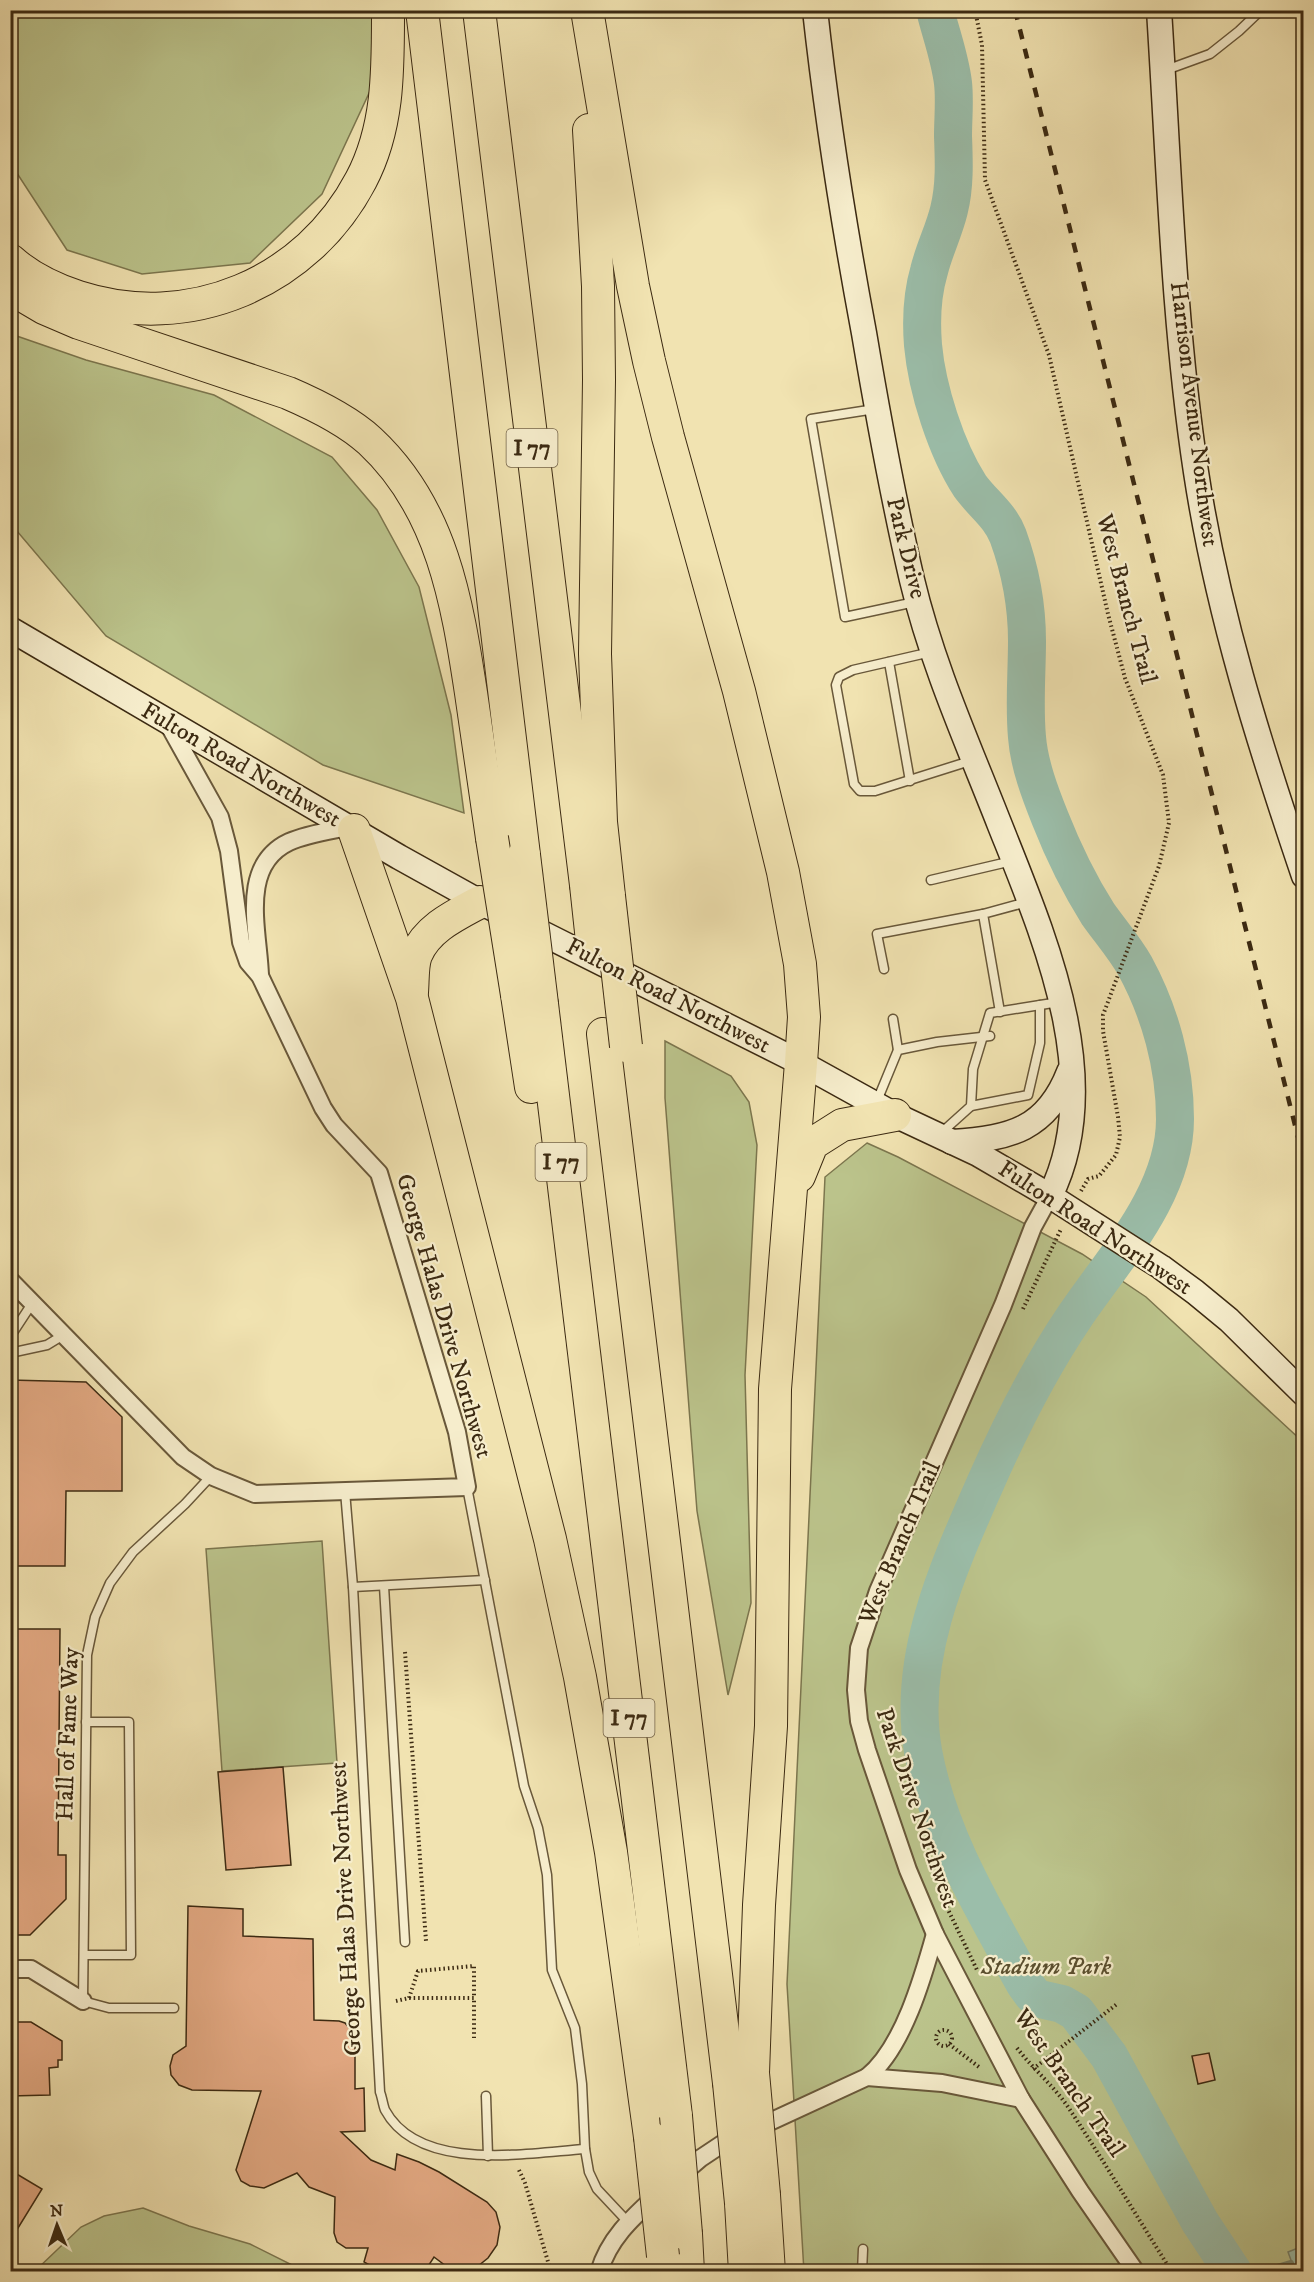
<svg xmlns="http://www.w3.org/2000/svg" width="1314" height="2282" font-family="'IM FELL DW Pica',serif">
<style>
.green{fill:#bbc38b;stroke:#7c764e;stroke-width:1.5}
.water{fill:#9bbeaa;stroke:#75836d;stroke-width:1.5}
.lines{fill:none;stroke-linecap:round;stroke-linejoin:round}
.stream{stroke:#75836d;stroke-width:6}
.river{stroke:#9bbeaa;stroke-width:38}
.building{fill:#e4aa84;stroke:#3c2a12;stroke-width:1.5}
.lane-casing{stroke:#69583a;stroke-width:11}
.street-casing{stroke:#69583a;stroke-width:20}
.secondary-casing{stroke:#3c2a12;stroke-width:27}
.highway-casing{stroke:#3c2a12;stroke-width:34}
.path{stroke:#3c2a12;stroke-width:4;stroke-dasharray:1.5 3;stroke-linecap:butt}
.lane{stroke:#f6edcc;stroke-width:8}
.street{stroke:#f6edcc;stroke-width:16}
.secondary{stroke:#f6edcc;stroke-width:24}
.highway{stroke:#f1e3b1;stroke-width:32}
.rail{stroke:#3c2a12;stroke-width:4.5;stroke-dasharray:10 10;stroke-linecap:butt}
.highway-bridge-casing{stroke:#3c2a12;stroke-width:34;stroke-linecap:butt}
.highway-bridge{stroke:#f1e3b1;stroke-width:32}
.labels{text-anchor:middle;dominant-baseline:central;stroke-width:4.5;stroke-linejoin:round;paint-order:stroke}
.shield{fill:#f6edcc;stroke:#74644a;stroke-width:1.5}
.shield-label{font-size:22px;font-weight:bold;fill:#3c2a12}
.street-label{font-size:24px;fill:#3c2a12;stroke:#f6edcc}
.park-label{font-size:24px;font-style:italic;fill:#5c5030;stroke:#f6edcc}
</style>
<rect width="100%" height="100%" fill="#f1e3b1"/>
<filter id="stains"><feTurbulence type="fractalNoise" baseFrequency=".00333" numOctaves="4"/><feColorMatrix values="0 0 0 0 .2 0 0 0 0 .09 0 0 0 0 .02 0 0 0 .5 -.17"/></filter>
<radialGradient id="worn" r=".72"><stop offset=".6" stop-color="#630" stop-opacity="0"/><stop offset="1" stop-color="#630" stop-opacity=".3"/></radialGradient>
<!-- green -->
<g class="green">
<polygon points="10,11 376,11 370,91 322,194 250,263 142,274 67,250 11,164"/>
<polygon points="11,334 86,360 214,395 332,457 377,510 419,587 451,715 464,813 323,765 106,636 11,524"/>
<polygon points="665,1041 731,1076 749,1102 757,1145 745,1375 751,1603 728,1695 697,1511 665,1098"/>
<polygon points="867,1143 898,1157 1082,1254 1146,1297 1303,1442 1303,2271 804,2272 787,1984 825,1177"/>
<polygon points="322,1541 337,1763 222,1771 206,1549"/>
<polygon points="143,2208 189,2226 250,2244 304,2271 35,2271 81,2227 104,2216"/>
</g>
<!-- water -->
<polygon class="water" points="1303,2246 1303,2271 1295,2271 1288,2252"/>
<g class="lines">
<!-- stream -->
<polyline class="stream" points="1260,2272 1291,2263"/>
<!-- river -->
<path class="river" d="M 935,10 C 941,34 950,58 953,83 C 955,100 953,119 953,136 C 954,161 955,186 949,210 C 944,231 934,250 929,271 C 922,295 921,320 923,345 C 927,389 946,449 970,486 C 983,504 1000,515 1008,536 C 1020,569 1027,605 1027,641 C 1027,672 1024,705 1027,737 C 1029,764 1040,793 1050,818 C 1063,851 1079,884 1098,914 C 1110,931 1124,947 1135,966 C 1160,1012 1175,1066 1175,1119 C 1175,1194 1115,1257 1075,1316 C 1039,1369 1011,1425 985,1484 C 948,1568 907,1657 923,1751 C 939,1837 983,1908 1025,1984 L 1033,1995 L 1040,1999 L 1062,2004 L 1076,2012 L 1109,2056 L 1200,2222 L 1233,2272"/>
</g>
<!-- building -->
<g class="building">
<polygon points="10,1380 86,1382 122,1417 122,1491 66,1491 65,1566 10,1566"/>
<polygon points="10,1629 60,1629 58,1855 66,1855 66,1899 30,1935 10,1935"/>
<polygon points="283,1767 291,1865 226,1870 218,1772"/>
<polygon points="188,1906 243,1909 243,1936 313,1939 314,2020 339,2021 345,2023 351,2030 355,2044 355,2089 364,2088 365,2131 341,2132 371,2160 395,2170 397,2154 419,2162 439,2172 487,2202 496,2212 500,2227 497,2245 488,2258 478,2266 463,2268 446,2266 434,2257 425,2271 380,2271 364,2262 368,2248 346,2248 337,2242 334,2233 335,2197 309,2187 297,2173 264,2188 250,2186 241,2181 236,2170 261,2091 192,2090 179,2085 171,2075 170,2066 173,2055 186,2046"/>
<polygon points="10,2022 31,2022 62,2041 62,2060 58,2060 58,2067 49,2068 50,2095 10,2096"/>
<polygon points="1209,2053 1215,2080 1198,2084 1192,2056"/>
<polygon points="10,2170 42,2189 10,2241"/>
</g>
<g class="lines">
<!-- lane casing -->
<g class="lane-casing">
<g id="lane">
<polyline points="1120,10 1158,13"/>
<polyline points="1166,70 1210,54 1239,31 1261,10"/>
<polyline points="875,409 811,419 845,617 915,602"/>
<polyline points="931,652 853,670 839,677 836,685 854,784 860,791 875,791 970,761"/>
<polyline points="889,662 910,781"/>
<polyline points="931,880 1012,861"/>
<polyline points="884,969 877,934 983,914"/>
<polyline points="1000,1012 983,914 1027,902"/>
<polyline points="893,1019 898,1050"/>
<polyline points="877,1101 898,1050 937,1042 990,1036"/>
<polyline points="971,1106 1028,1095 1040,1043 1040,1005"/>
<polyline points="941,1133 971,1106 973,1069 990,1013 1059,1002"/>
<polyline points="10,1337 33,1302"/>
<polyline points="10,1353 47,1345 65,1334"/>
<polyline points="467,1487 524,1786 538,1828 547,1875 552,1970 575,2028 582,2084 585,2149 589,2172 597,2189 627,2221"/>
<path d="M 345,1491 L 353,1587 L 380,2092 C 382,2097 383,2105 385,2110 C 419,2173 527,2153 585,2149"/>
<polyline points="384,1586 405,1942"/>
<polyline points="353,1587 485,1580"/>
<polyline points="84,1955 131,1955 129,1722 86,1722"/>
<polyline points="174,2008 109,2008 83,2001 87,1655 95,1617 110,1583 133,1552 185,1504 211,1476"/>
<polyline points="486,2096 488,2156"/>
<polyline points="862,2272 863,2249"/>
</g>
</g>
<!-- street casing -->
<g class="street-casing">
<g id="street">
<path d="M 260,976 C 259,933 238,866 289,842 C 307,834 329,831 348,827"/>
<polyline points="1050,1196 1033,1227 1003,1305 878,1591 859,1648 856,1690 859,1721 867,1750 908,1870 935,1934 1021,2099 1080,2191 1136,2272"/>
<polyline points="10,1280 183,1457 211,1476 255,1494 467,1487 457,1432 379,1173 334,1125 323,1108 260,976 248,962 241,942 229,851 220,817 167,722"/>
<polyline points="10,1969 31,1969 83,2001"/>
<path d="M 867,2077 C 903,2048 923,1977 935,1934"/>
<polyline points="680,2176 701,2158 722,2144 867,2077 942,2083 1021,2099"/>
<path d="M 599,2272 C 609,2238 633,2217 658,2194"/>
</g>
</g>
<!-- secondary casing -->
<g class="secondary-casing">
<g id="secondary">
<path d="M 815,10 C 827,119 844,226 864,333 C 878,416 893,498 912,580 C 932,664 968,744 999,823 C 1043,934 1108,1080 1050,1196"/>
<path d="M 1159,10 C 1169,164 1173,320 1196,472 C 1217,611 1259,743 1304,876"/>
<polyline points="10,629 399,857 480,902 801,1063 895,1115 978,1154 1050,1196 1161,1267 1195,1292 1229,1320 1304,1394"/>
<path d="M 952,1142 C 1010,1139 1047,1129 1069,1072"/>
</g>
</g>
<!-- highway casing -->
<g class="highway-casing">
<g id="highway">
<polyline points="422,10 524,855"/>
<polyline points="479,10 586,885"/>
<polyline points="587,10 633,286 649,361 668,437 739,691 783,872 800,964 804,1017 801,1063 775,1389 771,1726 759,1905 753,2073"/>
<polyline points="589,130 598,286 599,380 595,654 601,822 609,896"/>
<path d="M 10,260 C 30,278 54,289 78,297 C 189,333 307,283 361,180 C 389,127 388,69 388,10"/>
<path d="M 10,288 L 44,308 L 79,323 L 288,393 C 316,405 347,420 370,441 C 442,508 457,601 471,693 C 478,741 485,789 492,838"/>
<polyline points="354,830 412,998 550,1539 580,1677 611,1852 650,2137"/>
<path d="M 412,992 C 413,981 412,965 416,955 C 427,928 456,915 480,902"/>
<polyline points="517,995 531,1087"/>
<polyline points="542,1004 676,2116"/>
<polyline points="603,1034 729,2083"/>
<polyline points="799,1176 812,1144 842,1125 895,1115"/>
<polyline points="764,2195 769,2272"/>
<polyline points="741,2203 745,2272"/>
<polyline points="686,2234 688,2272"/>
</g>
</g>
<!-- path -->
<g class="path">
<polyline points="975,10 982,45 985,180 1049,355 1108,614 1125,678 1163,775 1169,823 1159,866 1103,1015 1103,1031 1118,1117 1120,1137 1116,1155 1099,1176 1088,1179 1081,1191"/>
<polyline points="1023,1309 1061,1229"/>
<polyline points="405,1652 426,1941"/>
<polyline points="941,1895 978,1972"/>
<polyline points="409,1998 418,1971 474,1966 474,1998"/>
<polyline points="396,2001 409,1998 474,1998 474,2038"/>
<circle cx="944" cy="2038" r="8"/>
<polyline points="949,2044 979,2067"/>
<path d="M 1017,2048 C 1033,2069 1053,2085 1068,2107 C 1104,2161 1137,2217 1172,2272"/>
<polyline points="1033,2069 1117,2004"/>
<polyline points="519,2170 525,2183 551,2272"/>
</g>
<!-- lane -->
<use href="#lane" class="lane"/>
<!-- street -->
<use href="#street" class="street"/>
<!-- secondary -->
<use href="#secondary" class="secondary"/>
<!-- highway -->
<use href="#highway" class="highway"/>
<!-- rail -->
<polyline class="rail" points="1015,10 1304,1161"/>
<!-- highway-bridge casing -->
<g class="highway-bridge-casing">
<g id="highway-bridge">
<polyline points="492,838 517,995"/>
<polyline points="524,855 542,1004"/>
<polyline points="586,885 592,941"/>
<polyline points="609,896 626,1046"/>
<polyline points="753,2073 764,2195"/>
<polyline points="729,2083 741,2203"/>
<polyline points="676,2116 686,2234"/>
<polyline points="650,2137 663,2256"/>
</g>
</g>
<!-- highway-bridge -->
<use href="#highway-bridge" class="highway-bridge"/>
</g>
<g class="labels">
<!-- shield labels -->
<g class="shield">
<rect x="506.5" y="429" width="51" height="38" rx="4.5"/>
<rect x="535.5" y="1143" width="51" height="38" rx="4.5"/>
<rect x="603.5" y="1699" width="51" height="38" rx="4.5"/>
</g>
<g class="shield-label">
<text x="532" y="448">I 77</text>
<text x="561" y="1162">I 77</text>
<text x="629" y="1718">I 77</text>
</g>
<!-- street labels -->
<g class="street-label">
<text transform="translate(1194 414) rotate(83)">Harrison Avenue Northwest</text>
<text transform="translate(906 548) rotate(76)">Park Drive</text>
<text transform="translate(1126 599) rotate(75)">West Branch Trail</text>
<text transform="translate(241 765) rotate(30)">Fulton Road Northwest</text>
<text transform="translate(668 996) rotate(27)">Fulton Road Northwest</text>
<text transform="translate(1095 1228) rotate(33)">Fulton Road Northwest</text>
<text transform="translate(444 1316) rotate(74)">George Halas Drive Northwest</text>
<text transform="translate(900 1543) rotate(-67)">West Branch Trail</text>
<text transform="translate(68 1734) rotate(-88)">Hall of Fame Way</text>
<text transform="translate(917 1808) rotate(71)">Park Drive Northwest</text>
<text transform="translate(346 1909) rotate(-93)">George Halas Drive Northwest</text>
<text transform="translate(1069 2083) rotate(55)">West Branch Trail</text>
</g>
<!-- park labels -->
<g class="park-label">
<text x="1046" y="1967">Stadium Park</text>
</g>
</g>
<!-- margin -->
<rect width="1314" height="2282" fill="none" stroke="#f1e3b1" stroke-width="36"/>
<rect x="12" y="12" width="1290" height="2258" fill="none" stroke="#3c2a12" stroke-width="3"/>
<rect x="18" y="18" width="1278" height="2246" fill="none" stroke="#3c2a12" stroke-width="1.5"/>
<!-- north arrow -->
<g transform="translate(57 2225) rotate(358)" stroke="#f6edcc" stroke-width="4.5" paint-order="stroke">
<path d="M0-4.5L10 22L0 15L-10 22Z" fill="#3c2a12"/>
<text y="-9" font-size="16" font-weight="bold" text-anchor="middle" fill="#3c2a12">N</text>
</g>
<rect width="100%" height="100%" filter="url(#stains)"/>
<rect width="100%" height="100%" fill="url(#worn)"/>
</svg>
